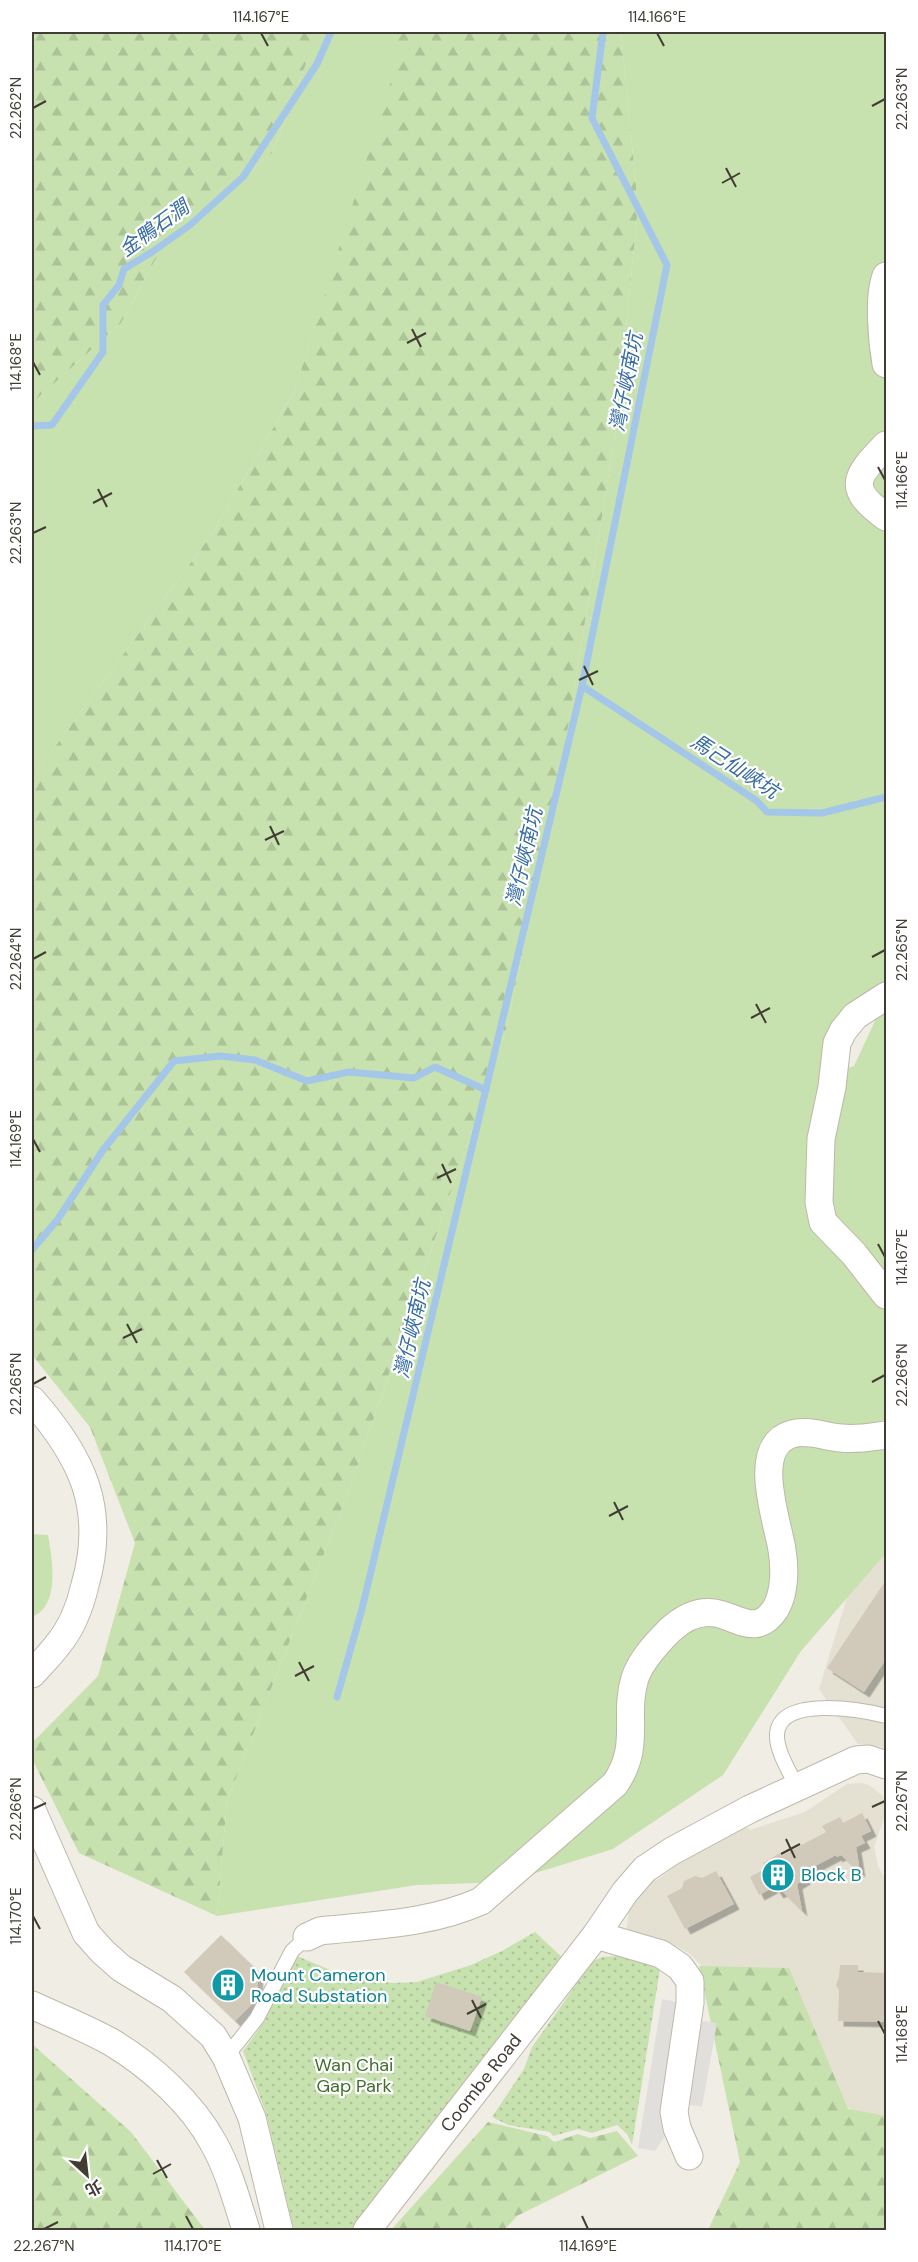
<svg xmlns="http://www.w3.org/2000/svg" width="918" height="2262" font-family="'DM Sans','Noto Sans TC',sans-serif">
<style>
.residential{fill:#e4e0d2}
.green{fill:#c7e1af;fill-rule:evenodd}
.forest{fill:url(#forest-firs)}
.park{fill:url(#park-dots)}
.parking{fill:#e1dfdc}
.lines{fill:none;stroke-linecap:round;stroke-linejoin:round}
.stream{stroke:#a4c7e9;stroke-width:7}
.building{fill:#d1caba;filter:url(#shadow)}
.lane-casing{stroke:#bdb8aa;stroke-width:16}
.street-casing{stroke:#bdb8aa;stroke-width:29}
.lane{stroke:#fff;stroke-width:14}
.street{stroke:#fff;stroke-width:27}
.ticks{fill:none;stroke:#413d34;stroke-width:2}
.labels{text-anchor:middle;dominant-baseline:central;stroke-width:4.5;stroke-linejoin:round;paint-order:stroke}
.culture-label{font-size:18px;fill:#0d838f;stroke:#fff;text-anchor:start}
.park-label{font-size:18px;fill:#406d2d;stroke:#fff}
.street-label{font-size:18px;fill:#413d34;stroke:#fff}
.water-label{font-size:20px;font-style:italic;fill:#386da3;stroke:#fff}
.neatline{fill:none;stroke:#413d34;stroke-width:2}
.ticks-label{font-size:15px;text-anchor:middle;fill:#413d34}
</style>
<defs>
<pattern id="forest-firs" width="22" height="20" patternUnits="userSpaceOnUse" patternTransform="scale(1.5)"><rect width="22" height="20" fill="#c7e1af"/><path d="M5 1l3.5 6h-7zM16 11l3.5 6h-7z" fill="#acc297"/></pattern>
<pattern id="park-dots" width="8" height="8" patternUnits="userSpaceOnUse" patternTransform="scale(1.5)"><rect width="8" height="8" fill="#c7e1af"/><path d="M2 2h.1M6 6h.1" fill="none" stroke="#acc297" stroke-width="1.8" stroke-linecap="round"/></pattern>
<filter id="shadow"><feDropShadow dx="5.5" dy="5.5" stdDeviation="0" flood-color="#0004"/></filter>
</defs>
<rect width="100%" height="100%" fill="#f0ede4"/>
<!-- residential -->
<g class="residential">
<polygon points="871,1519 886,1524 886,1751 881,1747 858,1744 819,1689"/>
<polygon points="861,1783 869,1785 883,1796 886,1813 874,1847 878,1866 886,1881 886,2125 858,2115 837,2099 713,1986 701,1965 691,1955 678,1947 650,1942 630,1934 627,1927 629,1910 649,1876 657,1880 689,1856 742,1823 750,1830 805,1812 847,1784"/>
</g>
<!-- green -->
<g class="green">
<polygon points="334,32 396,32 396,68 295,390 212,534 32,778 32,403 121,323 166,240 273,152 307,61"/>
<path d="M 621,32 L 886,32 L 886,1553 L 801,1651 L 723,1775 L 613,1849 L 506,1882 L 417,1885 L 217,1916 L 227,1801 L 351,1485 L 507,1027 L 563,758 L 616,429 L 638,207 ZM 864,1004 L 875,1021 L 854,1066 L 839,1071 Z"/>
<path d="M 32,1534 L 48,1535 C 52,1558 61,1606 32,1617 Z"/>
</g>
<!-- forest -->
<g class="forest">
<polygon points="32,32 334,32 307,61 273,152 166,240 121,323 32,403"/>
<polygon points="396,32 621,32 638,207 616,429 563,758 507,1027 351,1485 227,1801 217,1916 79,1853 32,1759 32,1743 98,1676 135,1543 90,1427 32,1355 32,778 212,534 295,390 395,68"/>
<polygon points="699,1966 789,1968 848,2109 886,2116 886,2230 708,2230 740,2162"/>
<polygon points="32,2044 131,2132 205,2230 32,2230"/>
<polygon points="488,2122 547,2136 554,2142 578,2134 590,2138 617,2131 638,2156 517,2216 504,2230 391,2230"/>
</g>
<!-- park -->
<g class="park">
<polygon points="535,1932 565,1960 356,2230 294,2230 266,2113 243,2051 265,2021 280,1983 297,1956 347,1977 392,1983 417,1982 471,1965 502,1951"/>
<polygon points="619,1956 660,1969 632,2145 627,2134 617,2125 592,2133 578,2129 553,2136 550,2132 508,2125 492,2117 524,2069 532,2047 593,1961 602,1957"/>
</g>
<!-- parking -->
<polygon class="parking" points="662,1999 677,2002 697,2020 717,2023 702,2107 686,2104 655,2151 638,2148"/>
<g class="lines">
<!-- stream -->
<g class="stream">
<polyline points="32,426 52,425 103,352 103,305 119,285 124,269 152,252 190,225 243,177 317,64 331,32"/>
<polyline points="582,686 757,801 767,812 822,813 886,797"/>
<polyline points="32,1250 58,1219 103,1150 174,1061 220,1056 255,1060 307,1081 349,1072 414,1078 435,1067 486,1090"/>
<polyline points="337,1697 362,1609 582,686 667,265 592,118 603,32"/>
</g>
</g>
<!-- building -->
<g class="building">
<polygon points="886,1580 886,1659 864,1692 827,1668"/>
<polygon points="862,1813 871,1831 861,1836 865,1843 856,1847 860,1872 841,1855 837,1857 836,1855 802,1873 805,1879 797,1884 802,1911 782,1891 778,1893 774,1887 759,1895 750,1877 766,1868 763,1863 780,1853 781,1856 826,1832 822,1826 840,1817 843,1823"/>
<polygon points="716,1871 734,1904 685,1929 667,1896 682,1888 684,1881 695,1876 702,1878"/>
<polygon points="221,1935 258,1971 257,1999 235,2021 184,1972"/>
<polygon points="840,1965 858,1965 858,1972 886,1973 886,2022 838,2021 839,1990 836,1985 839,1977"/>
<polygon points="436,1982 482,1997 470,2031 425,2016"/>
</g>
<g class="lines">
<!-- lane casing -->
<g class="lane-casing">
<g id="lane">
<path d="M 797,1787 C 790,1772 776,1751 777,1734 C 780,1695 862,1710 886,1716"/>
<polyline points="226,2057 257,2018 292,1951 307,1937"/>
</g>
</g>
<!-- street casing -->
<g class="street-casing">
<g id="street">
<path d="M 886,276 C 878,297 882,341 886,364"/>
<path d="M 886,445 C 855,477 846,488 886,517"/>
<polyline points="886,996 855,1016 843,1031 837,1043 832,1087 821,1139 819,1202 823,1222 854,1254 886,1295"/>
<path d="M 32,1400 C 82,1457 107,1508 85,1585 C 80,1606 73,1626 59,1643 C 51,1654 41,1664 32,1674"/>
<polyline points="32,1810 86,1933 102,1951 121,1968 172,1999 213,2036 226,2057 252,2118 279,2230"/>
<polyline points="596,1935 661,1954 680,1967 690,1981 690,2003 674,2112 677,2128 689,2156"/>
<path d="M 307,1937 L 320,1931 C 375,1925 430,1924 481,1901 L 615,1784 C 642,1745 623,1716 635,1678 C 641,1660 657,1643 670,1630 C 682,1619 697,1610 715,1613 C 738,1617 757,1638 776,1608 C 785,1592 785,1568 782,1550 C 778,1522 749,1446 792,1434 C 807,1429 825,1437 841,1438 C 857,1440 871,1437 886,1435"/>
<path d="M 32,2005 C 58,2017 86,2028 111,2042 C 151,2066 192,2103 214,2144 C 229,2171 237,2202 246,2230"/>
<polyline points="367,2230 596,1935 625,1892 645,1869 672,1851 750,1809 856,1760 868,1759 886,1765"/>
</g>
</g>
<!-- lane -->
<use href="#lane" class="lane"/>
<!-- street -->
<use href="#street" class="street"/>
</g>
<!-- ticks -->
<path class="ticks" d="M 261,33 L 268,46M 657,33 L 664,46M 872,106 L 885,99M 33,108 L 46,101M 726,168 L 736,187M 722,183 L 740,173M 412,329 L 421,347M 407,343 L 426,333M 33,362 L 40,375M 878,467 L 885,480M 98,489 L 107,507M 93,503 L 112,493M 33,533 L 46,527M 584,666 L 593,685M 579,680 L 598,671M 270,826 L 279,845M 265,840 L 284,831M 872,957 L 885,950M 33,959 L 46,952M 756,1004 L 766,1023M 751,1018 L 770,1008M 33,1139 L 40,1152M 442,1164 L 451,1183M 437,1178 L 456,1169M 878,1244 L 885,1257M 127,1324 L 137,1343M 123,1338 L 142,1329M 872,1382 L 885,1375M 33,1384 L 46,1377M 614,1502 L 623,1520M 609,1516 L 628,1506M 299,1662 L 309,1681M 295,1676 L 314,1666M 872,1807 L 885,1801M 33,1809 L 46,1803M 786,1839 L 795,1858M 781,1854 L 800,1844M 33,1916 L 40,1929M 472,2000 L 481,2018M 467,2014 L 486,2004M 878,2021 L 885,2034M 157,2160 L 167,2178M 153,2174 L 171,2164M 186,2216 L 193,2229M 582,2216 L 588,2229M 44,2229 L 58,2222"/>
<!-- icons -->
<defs>
<g id="building-disc" transform="scale(1.725)"><circle r="9.5" fill="#0f9aa8" stroke="#fff"/><path d="M-4-6H4V6H1V3H-1V6H-4ZM-2.5-4.3h1.7v1.8h-1.7ZM.8-4.3h1.7v1.8H.8ZM-2.5-1h1.7V.8h-1.7ZM.8-1h1.7V.8H.8Z" fill="#fff"/></g>
</defs>
<g fill-rule="evenodd">
<use href="#building-disc" x="778" y="1875"/>
<use href="#building-disc" x="228" y="1985"/>
</g>
<g class="labels">
<!-- culture labels -->
<g class="culture-label">
<text x="801" y="1875">Block B</text>
<text x="251" y="1975">Mount Cameron<tspan x="251" dy="21">Road Substation</tspan></text>
</g>
<!-- park labels -->
<g class="park-label">
<text x="354" y="2065">Wan Chai<tspan x="354" dy="21">Gap Park</tspan></text>
</g>
<!-- street labels -->
<g class="street-label">
<text transform="translate(481 2083) rotate(-52)">Coombe Road</text>
</g>
<!-- water labels -->
<g class="water-label">
<text transform="translate(154 228) rotate(-36)">金鴨石澗</text>
<text transform="translate(626 382) rotate(-79)">灣仔峽南坑</text>
<text transform="translate(735 766) rotate(33)">馬己仙峽坑</text>
<text transform="translate(524 857) rotate(-77)">灣仔峽南坑</text>
<text transform="translate(412 1329) rotate(-77)">灣仔峽南坑</text>
</g>
</g>
<!-- border -->
<rect width="918" height="2262" fill="none" stroke="#ffffff" stroke-width="66"/>
<!-- north arrow -->
<g transform="translate(87 2175) rotate(153)" stroke="#ffffff" stroke-width="4.5" paint-order="stroke">
<path d="M0-4.5L10 22L0 15L-10 22Z" fill="#413d34"/>
<text y="-9" font-size="16" font-weight="bold" text-anchor="middle" fill="#413d34">北</text>
</g>
<rect x="33" y="33" width="852" height="2196" class="neatline"/>
<g class="ticks-label">
<text x="261" y="22">114.167°E</text>
<text x="657" y="22">114.166°E</text>
<text transform="translate(902 99) rotate(-90)" y="5">22.263°N</text>
<text transform="translate(16 108) rotate(-90)" y="5">22.262°N</text>
<text transform="translate(16 362) rotate(-90)" y="5">114.168°E</text>
<text transform="translate(902 480) rotate(-90)" y="5">114.166°E</text>
<text transform="translate(16 533) rotate(-90)" y="5">22.263°N</text>
<text transform="translate(902 950) rotate(-90)" y="5">22.265°N</text>
<text transform="translate(16 959) rotate(-90)" y="5">22.264°N</text>
<text transform="translate(16 1139) rotate(-90)" y="5">114.169°E</text>
<text transform="translate(902 1257) rotate(-90)" y="5">114.167°E</text>
<text transform="translate(902 1375) rotate(-90)" y="5">22.266°N</text>
<text transform="translate(16 1384) rotate(-90)" y="5">22.265°N</text>
<text transform="translate(902 1801) rotate(-90)" y="5">22.267°N</text>
<text transform="translate(16 1809) rotate(-90)" y="5">22.266°N</text>
<text transform="translate(16 1916) rotate(-90)" y="5">114.170°E</text>
<text transform="translate(902 2034) rotate(-90)" y="5">114.168°E</text>
<text x="44" y="2251">22.267°N</text>
<text x="193" y="2251">114.170°E</text>
<text x="588" y="2251">114.169°E</text>
</g>
</svg>
